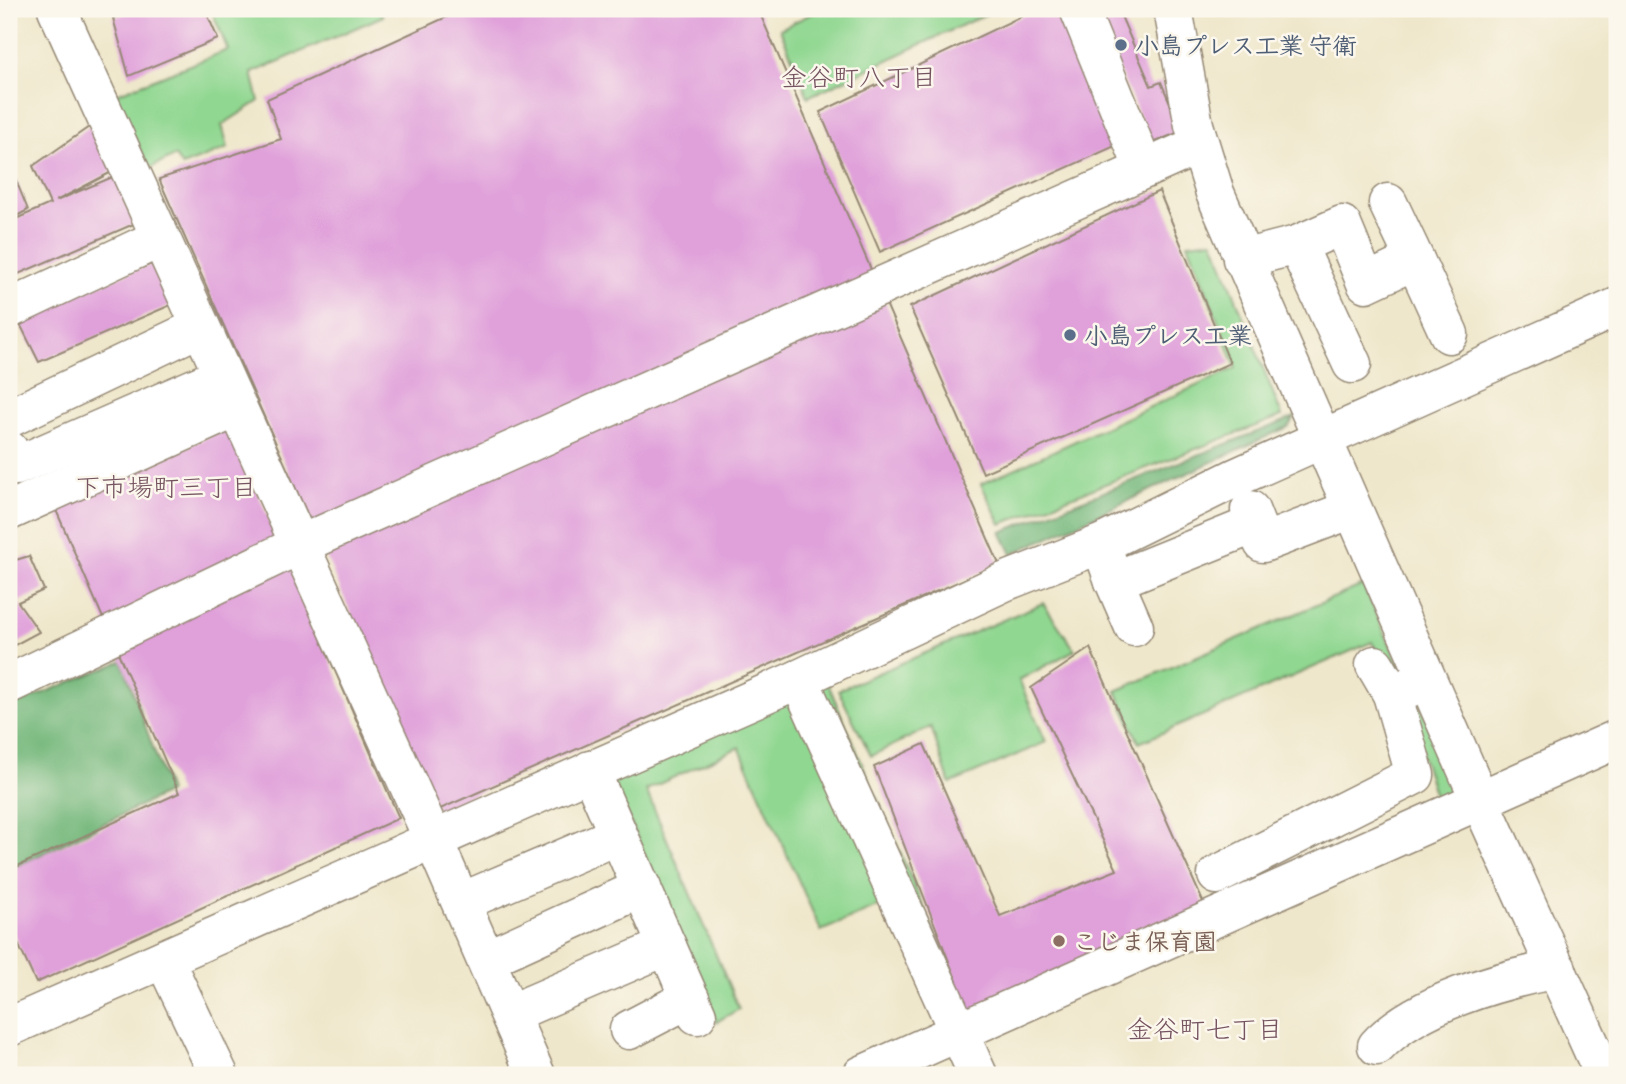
<svg xmlns="http://www.w3.org/2000/svg" width="1626" height="1084" font-family="'Patrick Hand','Klee One',sans-serif">
<style>
.green{fill:#90d791;stroke:#668058;stroke-width:2}
.forest{fill:#74b87b;stroke:#58714c;stroke-width:2}
.building{fill:#e0a0da}
.lines{fill:none;stroke-linecap:round;stroke-linejoin:round}
.minor-casing{stroke:#958874;stroke-width:41}
.minor{stroke:#fff;stroke-width:38}
.service-dot{fill:#5c6f8a;stroke:#fbf7ec;stroke-width:2.5}
.education-dot{fill:#8d6e63;stroke:#fbf7ec;stroke-width:2.5}
.labels{text-anchor:middle;dominant-baseline:central;stroke-width:5;stroke-linejoin:round;paint-order:stroke}
.service-label{font-size:24px;font-weight:bold;fill:#4e5e75;stroke:#fbf7ec;text-anchor:start}
.education-label{font-size:24px;font-weight:bold;fill:#785e54;stroke:#fbf7ec;text-anchor:start}
.neighbourhood-label{font-size:26px;fill:#755360;stroke:#fbf7ec}
</style>
<rect width="100%" height="100%" fill="#fbf7ec"/>
<filter id="ink" filterUnits="userSpaceOnUse"><feTurbulence type="fractalNoise" baseFrequency=".0143" numOctaves="2"/><feDisplacementMap in="SourceGraphic" scale="14" xChannelSelector="R" yChannelSelector="G"/><feConvolveMatrix kernelMatrix="1 2 1 2 8 2 1 2 1" color-interpolation-filters="sRGB"/></filter>
<filter id="wash" filterUnits="userSpaceOnUse"><feTurbulence type="fractalNoise" baseFrequency=".00686" numOctaves="4" result="noise"/><feDisplacementMap in="SourceGraphic" scale="28" xChannelSelector="R" yChannelSelector="G"/><feGaussianBlur stdDeviation="1.57" result="paint"/><feColorMatrix in="noise" values="0 0 0 0 0 0 0 0 0 0 0 0 0 0 0 0 0 1.4 0 .05"/><feComposite in="paint" operator="in"/></filter>
<g filter="url(#wash)">
<rect width="100%" height="100%" fill="#efe7cb"/>
<!-- green -->
<g class="green">
<polygon points="211,9 380,9 383,16 252,73 259,101 222,125 228,148 182,166 175,156 150,168 111,96 228,50"/>
<polygon points="821,9 997,9 808,97 780,29"/>
<polygon points="1213,240 1282,416 1001,524 981,484 1236,368 1188,243"/>
<polygon points="1363,585 1403,673 1389,677 1372,642 1139,743 1116,691"/>
<polygon points="1043,603 1075,650 1019,680 1046,742 950,784 931,727 871,756 838,690"/>
<polygon points="826,679 970,1016 886,903 821,931 739,747 646,790 739,1009 716,1022 612,779"/>
<polygon points="1421,707 1461,801 1439,808 1407,710"/>
</g>
<!-- forest -->
<g class="forest">
<polygon points="1295,417 1288,427 1012,554 1001,532"/>
<polygon points="122,661 169,792 9,870 9,707"/>
</g>
<g id="blocks">
<!-- building -->
<g class="building">
<polygon points="135,9 205,9 218,39 129,76 113,18"/>
<polygon points="464,9 758,9 999,564 438,810 159,179 281,139 267,99"/>
<polygon points="1037,9 1061,9 1115,146 880,252 820,112"/>
<polygon points="1091,9 1118,9 1151,86 1161,82 1182,131 1152,143"/>
<polygon points="102,118 127,164 56,201 129,170 150,217 9,278 9,222 50,204 33,166"/>
<polygon points="9,163 28,210 9,220"/>
<polygon points="1159,191 1230,363 983,473 910,307"/>
<polygon points="164,259 187,298 39,362 17,318"/>
<polygon points="229,427 399,818 36,983 9,924 9,870 179,793 56,510"/>
<polygon points="29,556 44,590 18,602 39,632 9,648 9,562"/>
<polygon points="1090,648 1208,913 970,1016 874,767 924,744 1000,916 1117,870 1031,688"/>
</g>
</g>
</g>
<g filter="url(#ink)">
<use href="#blocks" fill-opacity="0" stroke="#958874" stroke-width="2"/>
<g class="lines">
<!-- minor casing -->
<g class="minor-casing">
<g id="minor">
<polyline points="57,9 433,839 536,1075"/>
<polyline points="1079,9 1144,169"/>
<polyline points="1173,9 1194,125 1215,193 1479,798 1604,1075"/>
<polyline points="1297,245 1342,225 1366,283 1415,260 1388,203"/>
<polyline points="1242,259 1297,245 1352,364"/>
<polyline points="1415,260 1449,334"/>
<polyline points="9,309 160,238"/>
<polyline points="9,418 200,327"/>
<polyline points="9,450 16,466 222,376"/>
<polyline points="1250,510 1263,543 1352,509"/>
<polyline points="9,511 236,408"/>
<polyline points="1101,544 1114,581 1255,524"/>
<polyline points="1114,581 1134,627"/>
<polyline points="1375,665 1392,694 1409,688 1415,682"/>
<polyline points="799,679 978,1075"/>
<polyline points="9,684 299,545 1199,145"/>
<polyline points="590,770 697,1015"/>
<polyline points="1217,875 1415,775 1392,694"/>
<polyline points="478,895 618,835"/>
<polyline points="500,953 642,888"/>
<polyline points="164,959 219,1075"/>
<polyline points="530,1005 667,946"/>
<polyline points="9,1027 799,679 1004,582 1101,544 1237,477 1617,307"/>
<polyline points="629,1030 690,998"/>
<path d="M 1377,1046 C 1416,1003 1501,980 1557,969"/>
<polyline points="862,1075 1617,739"/>
</g>
</g>
<!-- minor -->
<use href="#minor" class="minor"/>
</g>
</g>
<!-- markers -->
<g class="service-dot">
<circle cx="1121" cy="45" r="7"/>
<circle cx="1070" cy="335" r="7"/>
</g>
<circle class="education-dot" cx="1059" cy="941" r="7"/>
<g class="labels">
<!-- service labels -->
<g class="service-label">
<text x="1135" y="45">小島プレス工業 守衛</text>
<text x="1084" y="335">小島プレス工業</text>
</g>
<!-- education labels -->
<g class="education-label">
<text x="1073" y="941">こじま保育園</text>
</g>
<!-- neighbourhood labels -->
<g class="neighbourhood-label">
<text x="859" y="76">金谷町八丁目</text>
<text x="166" y="486">下市場町三丁目</text>
<text x="1205" y="1028">金谷町七丁目</text>
</g>
</g>
<!-- margin -->
<rect width="1626" height="1084" fill="none" stroke="#fbf7ec" stroke-width="35"/>
</svg>
